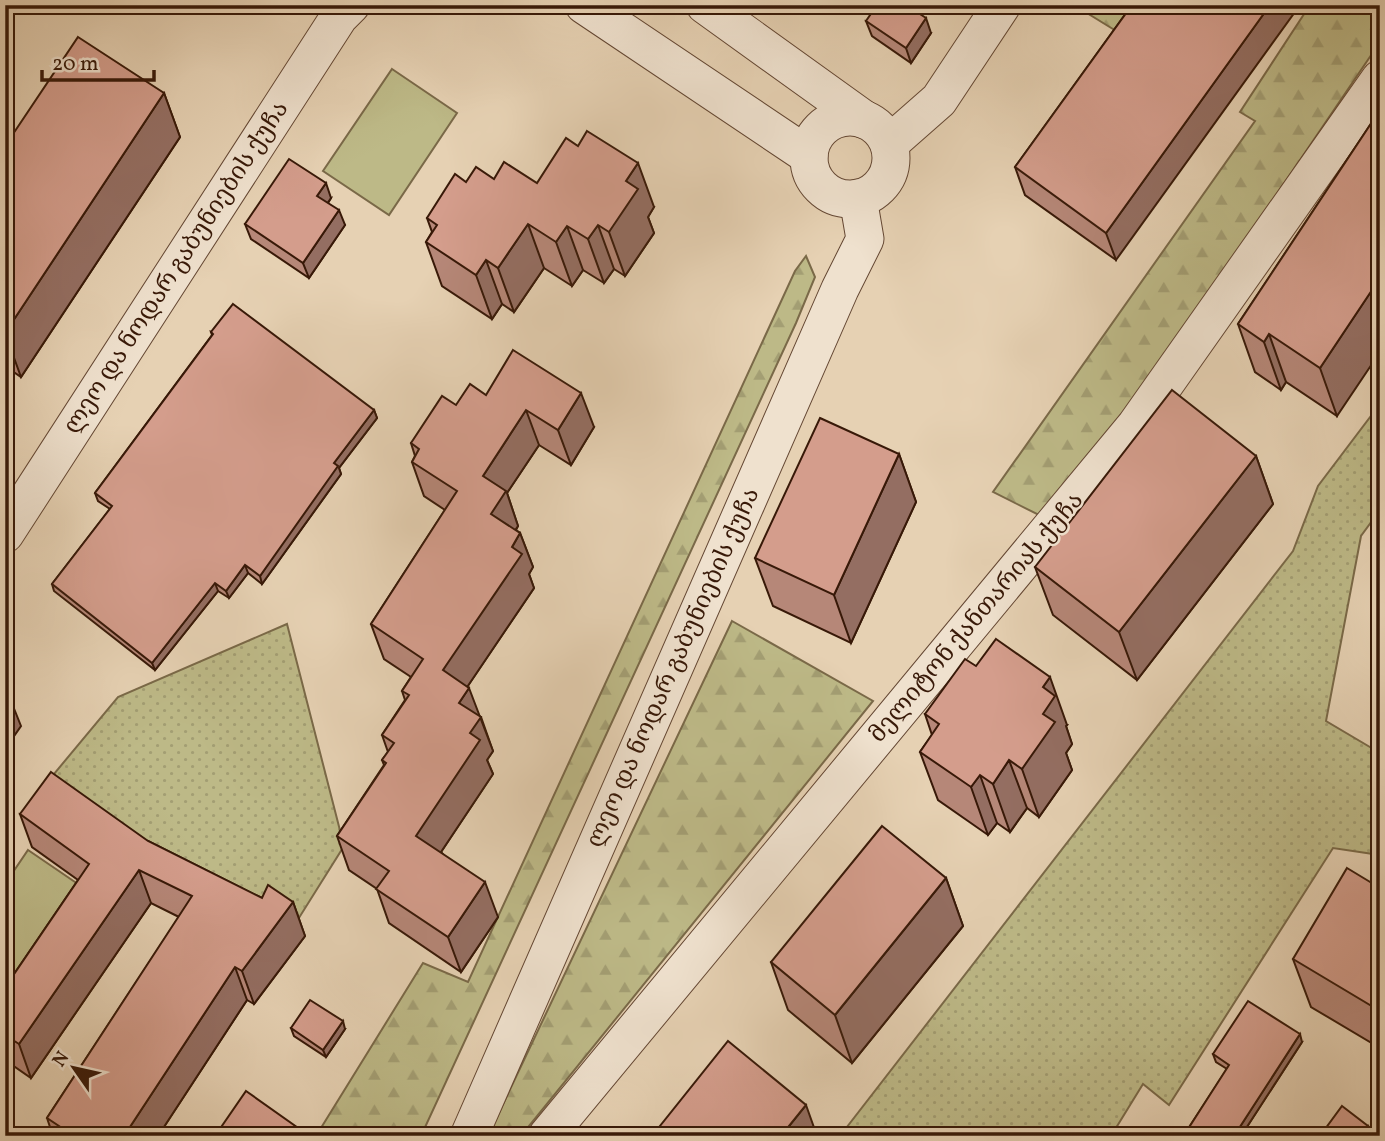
<svg xmlns="http://www.w3.org/2000/svg" width="1385" height="1141" font-family="Vollkorn,'Noto Serif Georgian',serif">
<style>
.grass{fill:url(#grass-dots);stroke:#7a6948;stroke-width:2}
.forest{fill:url(#forest-firs);stroke:#7a6948;stroke-width:2}
.garden{fill:#bdb987;stroke:#7a6948;stroke-width:2}
.lines{fill:none;stroke-linecap:round;stroke-linejoin:round}
.street-casing{stroke:#644733;stroke-width:39}
.street{stroke:#efe1ce;stroke-width:37}
.wall{fill:#b68778;stroke:#381908;stroke-width:2}
.shaded-wall{fill:#946e62;stroke:#381908;stroke-width:2}
.building{fill:#d49d8c;stroke:#381908;stroke-width:2}
.labels{text-anchor:middle;dominant-baseline:central;stroke-width:5;stroke-linejoin:round;paint-order:stroke}
.street-label{font-size:24px;fill:#381908;stroke:#efe1ce}
</style>
<defs>
<pattern id="grass-dots" width="8" height="8" patternUnits="userSpaceOnUse" patternTransform="scale(1.75)"><rect width="8" height="8" fill="#bdb987"/><path d="M2 2h.1M6 6h.1" fill="none" stroke="#a39e73" stroke-width="1.8" stroke-linecap="round"/></pattern>
<pattern id="forest-firs" width="22" height="20" patternUnits="userSpaceOnUse" patternTransform="scale(1.75)"><rect width="22" height="20" fill="#bdb987"/><path d="M5 1l3.5 6h-7zM16 11l3.5 6h-7z" fill="#a39e73"/></pattern>
</defs>
<rect width="100%" height="100%" fill="#e6d1b3"/>
<filter id="stains"><feTurbulence type="fractalNoise" baseFrequency=".00286" numOctaves="4"/><feColorMatrix values="0 0 0 0 .2 0 0 0 0 .09 0 0 0 0 .02 0 0 0 .5 -.17"/></filter>
<radialGradient id="worn" r=".72"><stop offset=".6" stop-color="#630" stop-opacity="0"/><stop offset="1" stop-color="#630" stop-opacity=".3"/></radialGradient>
<!-- grass -->
<g class="grass">
<polygon points="1380,404 1380,510 1361,536 1326,721 1380,753 1380,855 1333,848 1169,1105 1143,1084 1111,1136 840,1136 1293,551 1318,486"/>
<polygon points="287,624 344,846 292,929 44,786 118,697"/>
</g>
<!-- forest -->
<g class="forest">
<polygon points="1074,5 1158,5 1134,42"/>
<polygon points="1310,5 1380,5 1380,42 1161,365 1043,517 993,492 1255,121 1240,112"/>
<polygon points="806,256 815,277 796,323 421,1136 316,1136 423,963 468,982 795,271"/>
<polygon points="732,621 873,701 521,1136 488,1136"/>
</g>
<!-- garden -->
<g class="garden">
<polygon points="392,69 457,113 389,215 323,171"/>
<polygon points="28,850 94,895 25,997 5,983 5,884"/>
</g>
<g class="lines">
<!-- street casing -->
<g class="street-casing">
<g id="street">
<polyline points="584,5 809,156"/>
<polyline points="705,5 865,120"/>
<circle cx="850" cy="158" r="41"/>
<polyline points="889,144 939,100 1002,5"/>
<polyline points="5,534 339,17 351,5"/>
<polyline points="469,1136 840,289 865,239 858,198"/>
<polyline points="547,1136 1136,425 1380,79"/>
</g>
</g>
<!-- street -->
<use href="#street" class="street"/>
</g>
<!-- wall -->
<g class="wall">
<polygon points="1132,5 1116,260 1025,195 1015,167"/>
<polygon points="866,21 931,33 911,63 872,36"/>
<polygon points="164,93 180,137 21,377 5,366 5,146"/>
<polygon points="1380,110 1337,416 1286,382 1281,390 1255,372 1238,324"/>
<polygon points="494,179 537,183 654,207 648,217 654,233 625,276 614,269 604,283 583,270 572,286 544,268 514,312 502,304 492,319 442,286 426,242 432,232 427,218 466,182"/>
<polygon points="331,198 328,203 345,225 309,278 251,239 245,224"/>
<polygon points="211,332 374,410 377,418 339,468 341,474 262,584 248,573 229,598 218,591 155,670 54,591 52,584 110,509 98,501 95,493 212,335"/>
<polygon points="486,395 594,427 571,465 539,445 507,493 518,526 516,530 520,533 533,567 529,574 534,588 467,687 479,716 481,717 493,751 487,760 493,774 441,852 498,917 461,972 389,923 377,889 349,870 337,836 384,765 382,760 388,752 382,735 405,700 402,691 411,677 384,659 371,624 445,510 424,496 412,462 415,456 411,443 456,405"/>
<polygon points="899,454 916,502 851,643 773,606 755,558"/>
<polygon points="1256,456 1273,504 1137,680 1053,615 1035,567"/>
<polygon points="925,714 1067,725 1066,726 1072,744 1066,753 1072,770 1039,817 1027,808 1010,832 997,823 988,835 938,800 920,752 932,735"/>
<polygon points="20,814 148,841 262,898 293,902 305,936 254,1004 247,1000 158,1136 53,1136 47,1118 179,917 151,903 31,1078 5,1060 5,972 12,977 78,880 32,847"/>
<polygon points="946,878 963,926 852,1063 788,1010 771,962"/>
<polygon points="1380,888 1380,1048 1311,1007 1293,959"/>
<polygon points="291,1028 345,1029 326,1057 294,1036"/>
<polygon points="1302,1042 1241,1136 1190,1136 1188,1129 1227,1069 1216,1062 1213,1054"/>
</g>
<!-- shaded-wall -->
<g class="shaded-wall">
<polygon points="1270,5 1300,5 1116,260 1106,233"/>
<polygon points="926,18 931,33 911,63 906,48"/>
<polygon points="164,93 180,137 21,377 5,333"/>
<polygon points="638,163 654,207 648,217 654,233 625,276 609,232 626,181"/>
<polygon points="326,183 331,198 322,211 317,196"/>
<polygon points="339,210 345,225 309,278 303,263"/>
<polygon points="528,224 544,268 514,312 498,268"/>
<polygon points="598,225 614,269 604,283 588,239"/>
<polygon points="567,226 583,270 572,286 556,242"/>
<polygon points="486,260 502,304 492,319 476,275"/>
<polygon points="1380,278 1380,352 1337,416 1320,368"/>
<polygon points="1269,334 1286,382 1281,390 1264,342"/>
<polygon points="581,393 594,427 571,465 558,430"/>
<polygon points="374,410 377,418 339,468 341,474 262,584 260,576 334,463"/>
<polygon points="526,410 539,445 507,493 518,526 503,548 491,514 483,476"/>
<polygon points="899,454 916,502 851,643 834,595"/>
<polygon points="1256,456 1273,504 1137,680 1119,632"/>
<polygon points="520,533 533,567 529,574 534,588 455,705 443,670"/>
<polygon points="245,565 248,573 229,598 226,591"/>
<polygon points="215,583 218,591 155,670 152,663"/>
<polygon points="1050,677 1067,725 1066,726 1072,744 1066,753 1072,770 1039,817 1022,769 1043,687"/>
<polygon points="469,688 493,751 487,760 493,774 429,870 416,836 459,703"/>
<polygon points="13,706 21,726 5,749 5,718"/>
<polygon points="1009,760 1027,808 1010,832 993,784"/>
<polygon points="980,775 997,823 988,835 971,787"/>
<polygon points="139,870 151,903 31,1078 19,1044"/>
<polygon points="946,878 963,926 852,1063 835,1015"/>
<polygon points="485,882 498,917 461,972 448,937"/>
<polygon points="293,902 305,936 254,1004 242,971"/>
<polygon points="235,967 247,1000 158,1136 124,1136"/>
<polygon points="343,1021 345,1029 326,1057 323,1050"/>
<polygon points="1300,1034 1302,1042 1241,1136 1234,1136"/>
<polygon points="806,1105 817,1136 781,1136"/>
<polygon points="1368,1126 1372,1136 1361,1136"/>
<polygon points="301,1130 303,1136 297,1136"/>
</g>
<!-- building -->
<g class="building">
<polygon points="877,5 906,5 926,18 906,48 866,21"/>
<polygon points="1132,5 1270,5 1106,233 1015,167"/>
<polygon points="78,37 164,93 5,333 5,146"/>
<polygon points="1380,110 1380,278 1320,368 1269,334 1264,342 1238,324"/>
<polygon points="587,131 638,163 626,181 638,189 609,232 598,225 588,239 567,226 556,242 528,224 498,268 486,260 476,275 426,242 437,225 427,218 455,174 466,182 476,167 494,179 504,162 537,183 566,138 578,146"/>
<polygon points="289,159 326,183 317,196 339,210 303,263 245,224"/>
<polygon points="233,304 374,410 334,463 338,466 260,576 245,565 226,591 215,583 152,663 52,584 112,506 95,493 213,334 211,332"/>
<polygon points="513,350 581,393 558,430 526,410 483,476 506,491 491,514 520,533 512,547 522,554 443,670 469,688 459,703 481,717 470,733 480,740 416,836 485,882 448,937 376,889 389,871 337,836 386,763 382,760 394,743 382,735 409,695 402,691 423,659 371,624 457,491 412,462 419,449 411,443 442,396 456,405 470,384 486,395"/>
<polygon points="1172,390 1256,456 1119,632 1035,567"/>
<polygon points="820,418 899,454 834,595 755,558"/>
<polygon points="996,639 1050,677 1043,687 1055,696 1043,714 1055,722 1022,769 1009,760 993,784 980,775 971,787 920,752 939,724 925,714 965,659 976,666"/>
<polygon points="5,700 13,706 5,718"/>
<polygon points="51,772 148,841 262,898 268,885 293,902 242,971 235,967 124,1136 74,1136 47,1118 192,896 139,870 19,1044 5,1035 5,972 12,977 89,864 20,814"/>
<polygon points="882,826 946,878 835,1015 771,962"/>
<polygon points="1347,868 1380,888 1380,1011 1293,959"/>
<polygon points="310,1000 343,1021 323,1050 291,1028"/>
<polygon points="1248,1001 1300,1034 1234,1136 1197,1136 1188,1129 1229,1065 1213,1054"/>
<polygon points="728,1041 806,1105 781,1136 652,1136"/>
<polygon points="246,1091 301,1130 297,1136 215,1136"/>
<polygon points="1342,1106 1368,1126 1361,1136 1320,1136"/>
</g>
<g class="labels">
<!-- street labels -->
<g class="street-label">
<text transform="translate(177 268) rotate(-57)">ლეო და ნოდარ გაბუნიების ქუჩა</text>
<text transform="translate(977 618) rotate(-50)">მელიტონ ქანთარიას ქუჩა</text>
<text transform="translate(674 668) rotate(-66)">ლეო და ნოდარ გაბუნიების ქუჩა</text>
</g>
</g>
<!-- margin -->
<rect width="1385" height="1141" fill="none" stroke="#e6d1b3" stroke-width="28"/>
<rect x="7" y="7" width="1371" height="1127" fill="none" stroke="#381908" stroke-width="3.5"/>
<rect x="14" y="14" width="1357" height="1113" fill="none" stroke="#381908" stroke-width="2"/>
<!-- north arrow -->
<g transform="translate(74 1068) rotate(304)" stroke="#efe1ce" stroke-width="5" paint-order="stroke">
<path d="M0-5L12 26L0 18L-12 26Z" fill="#381908"/>
<text y="-10" font-size="19" font-weight="bold" text-anchor="middle" fill="#381908">N</text>
</g>
<!-- scale -->
<path d="M42 70v10h112v-10" fill="none" stroke="#381908" stroke-width="3.5"/>
<text x="52" y="70" font-size="21" fill="#381908" stroke="#efe1ce" stroke-width="5" paint-order="stroke">20 m</text>
<rect width="100%" height="100%" filter="url(#stains)"/>
<rect width="100%" height="100%" fill="url(#worn)"/>
</svg>
